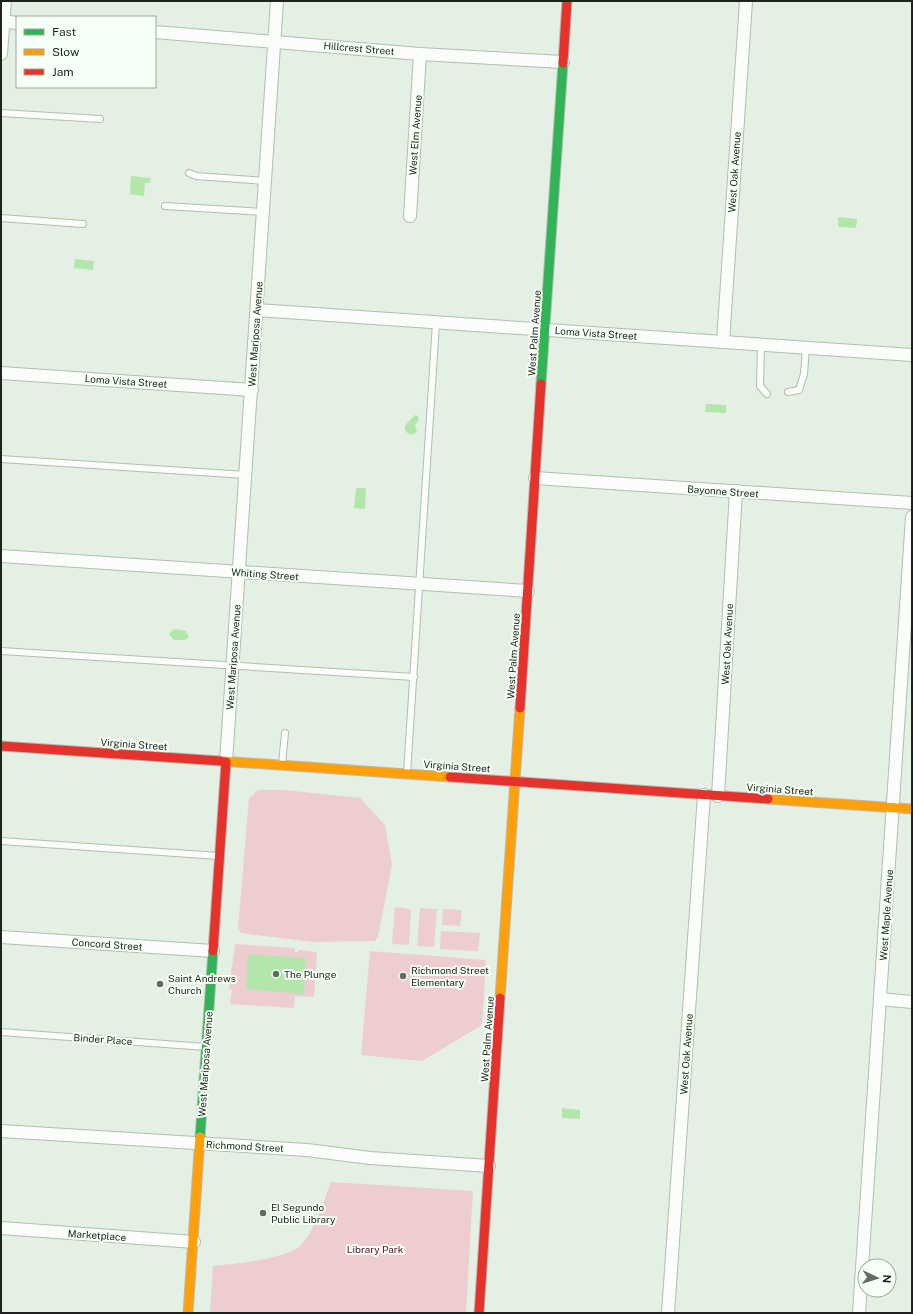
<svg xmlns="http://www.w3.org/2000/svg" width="913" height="1314" font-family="'Public Sans',sans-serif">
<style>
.green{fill:#eecdd0}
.water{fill:#b2e6ab}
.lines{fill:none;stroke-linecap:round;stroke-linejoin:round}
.lane-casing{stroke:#b3bcb2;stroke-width:8}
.street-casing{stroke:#b3bcb2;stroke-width:14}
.fast-casing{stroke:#b3bcb2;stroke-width:11}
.slow-casing{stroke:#b3bcb2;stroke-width:11}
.jam-casing{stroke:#b3bcb2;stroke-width:11}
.lane{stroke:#fbfdfb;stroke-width:6}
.street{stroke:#fbfdfb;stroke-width:12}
.fast{stroke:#30b455;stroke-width:9}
.slow{stroke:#ff9f0a;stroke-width:9}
.jam{stroke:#e5322d;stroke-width:9}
.poi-dot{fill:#626b61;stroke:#f6fff5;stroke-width:1.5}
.labels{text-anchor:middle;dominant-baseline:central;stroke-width:4;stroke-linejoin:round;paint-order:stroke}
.street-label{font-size:10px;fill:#1c241b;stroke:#f6fff5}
.poi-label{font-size:10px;fill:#1c241b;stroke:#f6fff5;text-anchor:start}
.park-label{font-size:10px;fill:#64072e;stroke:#f6fff5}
</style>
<rect width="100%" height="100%" fill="#e4f0e3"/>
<!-- green -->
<g class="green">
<polygon points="258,790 284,790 360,798 385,825 392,865 378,937 375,941 313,942 241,933 238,929 249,798"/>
<polygon points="395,907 411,909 409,945 392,944"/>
<polygon points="420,908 437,909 434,947 417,946"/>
<polygon points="443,909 462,910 460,926 442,925"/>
<polygon points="441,931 480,933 478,951 440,949"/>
<polygon points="235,944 295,948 295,952 298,952 298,950 317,952 314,997 295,996 294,1008 230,1004 232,990 229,989"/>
<polygon points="370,951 486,960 482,1025 422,1061 361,1055"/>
<path d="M 331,1182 L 473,1191 L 466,1313 L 210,1313 L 213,1266 C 235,1263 288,1260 302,1244 C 317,1226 323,1203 331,1182 Z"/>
</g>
<!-- water -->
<g class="water">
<polygon points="131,176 151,178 150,183 145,183 144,196 130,194"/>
<polygon points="838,217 857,219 856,228 838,227"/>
<polygon points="75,259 94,261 93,270 74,268"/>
<polygon points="706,404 726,405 726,413 705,412"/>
<path d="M 415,415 L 418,416 L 419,420 L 415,425 L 417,432 L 411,435 L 406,432 C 402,424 411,420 415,415 Z"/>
<polygon points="356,488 366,488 365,509 354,508"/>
<polygon points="174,629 186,631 189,637 185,640 174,640 169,634"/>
<polygon points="248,954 306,958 304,994 246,989"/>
<polygon points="562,1108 580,1110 580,1119 562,1118"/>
</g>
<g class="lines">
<!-- lane casing -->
<g class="lane-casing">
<g id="lane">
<polyline points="1,113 100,119"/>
<polyline points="189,173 196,176 265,181"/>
<polyline points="165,206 263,212"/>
<polyline points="1,218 83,224"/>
<polyline points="761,345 760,386 767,394"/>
<polyline points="788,392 799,390 804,374 806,348"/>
<polyline points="1,459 246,475"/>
<polyline points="1,651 414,677"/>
<polyline points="282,764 285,733"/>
<polyline points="407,774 436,323"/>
<polyline points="1,841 219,856"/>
<polyline points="1,1032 206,1047"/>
</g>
</g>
<!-- street casing -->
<g class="street-casing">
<g id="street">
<polyline points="1,21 17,23"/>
<polyline points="155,32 420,54 563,62"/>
<polyline points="1,54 5,1"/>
<polyline points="410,216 420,54"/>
<polyline points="257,310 912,355"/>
<polyline points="723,342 746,1"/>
<polyline points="1,373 252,390"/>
<polyline points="535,478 912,503"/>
<polyline points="1,556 528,591"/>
<polyline points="226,762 277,1"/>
<polyline points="718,796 736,491"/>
<polyline points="1,937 213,951"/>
<polyline points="880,999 912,1002"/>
<polyline points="1,1131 307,1150 370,1158 489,1166"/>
<polyline points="1,1228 194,1242"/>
<polyline points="668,1313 704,795"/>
<polyline points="859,1313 912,517"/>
</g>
</g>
<!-- fast casing -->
<g class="fast-casing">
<g id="fast">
<polyline points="541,384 563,63"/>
<polyline points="200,1137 213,951"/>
</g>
</g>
<!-- slow casing -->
<g class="slow-casing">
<g id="slow">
<polyline points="221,761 450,777"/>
<polyline points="768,799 912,809"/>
<polyline points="500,998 520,708"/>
<polyline points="188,1313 200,1137"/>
</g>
</g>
<!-- jam casing -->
<g class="jam-casing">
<g id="jam">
<polyline points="563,63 567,1"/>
<polyline points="520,708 541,384"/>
<polyline points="1,746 221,761"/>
<polyline points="450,777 768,799"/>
<polyline points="213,951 226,762"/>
<polyline points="479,1313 500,998"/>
</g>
</g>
<!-- lane -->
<use href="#lane" class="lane"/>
<!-- street -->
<use href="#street" class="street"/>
<!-- fast -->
<use href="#fast" class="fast"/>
<!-- slow -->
<use href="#slow" class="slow"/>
<!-- jam -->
<use href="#jam" class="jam"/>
</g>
<!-- markers -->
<g class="poi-dot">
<circle cx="276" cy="974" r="4"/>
<circle cx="403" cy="976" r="4"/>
<circle cx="160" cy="984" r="4"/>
<circle cx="263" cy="1213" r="4"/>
</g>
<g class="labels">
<!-- street labels -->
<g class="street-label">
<text transform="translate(359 48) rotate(5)">Hillcrest Street</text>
<text transform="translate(415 135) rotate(-86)">West Elm Avenue</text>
<text transform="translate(734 172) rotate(-86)">West Oak Avenue</text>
<text transform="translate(534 333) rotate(-86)">West Palm Avenue</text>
<text transform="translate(596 333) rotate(4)">Loma Vista Street</text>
<text transform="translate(255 334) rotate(-86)">West Mariposa Avenue</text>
<text transform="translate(126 381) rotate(4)">Loma Vista Street</text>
<text transform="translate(723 491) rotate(4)">Bayonne Street</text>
<text transform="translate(265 574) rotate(4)">Whiting Street</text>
<text transform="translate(727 644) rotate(-87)">West Oak Avenue</text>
<text transform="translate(513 656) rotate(-86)">West Palm Avenue</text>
<text transform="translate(233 657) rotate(-86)">West Mariposa Avenue</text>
<text transform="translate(134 744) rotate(4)">Virginia Street</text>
<text transform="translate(457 766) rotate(4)">Virginia Street</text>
<text transform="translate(780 789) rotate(4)">Virginia Street</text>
<text transform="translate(886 915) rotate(-86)">West Maple Avenue</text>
<text transform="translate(107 944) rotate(4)">Concord Street</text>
<text transform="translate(103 1039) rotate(4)">Binder Place</text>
<text transform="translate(487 1039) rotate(-86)">West Palm Avenue</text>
<text transform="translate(686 1054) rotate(-86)">West Oak Avenue</text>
<text transform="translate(205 1064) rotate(-86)">West Mariposa Avenue</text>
<text transform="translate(245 1146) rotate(3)">Richmond Street</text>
<text transform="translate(97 1235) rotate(4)">Marketplace</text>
</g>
<!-- poi labels -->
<g class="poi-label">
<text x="411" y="970">Richmond Street<tspan x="411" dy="12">Elementary</tspan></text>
<text x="284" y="974">The Plunge</text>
<text x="168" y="978">Saint Andrews<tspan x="168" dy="12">Church</tspan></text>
<text x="271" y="1207">El Segundo<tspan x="271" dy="12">Public Library</tspan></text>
</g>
<!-- park labels -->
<g class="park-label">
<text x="375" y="1249">Library Park</text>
</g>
</g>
<!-- border -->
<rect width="913" height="1314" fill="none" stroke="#1c241b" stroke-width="4"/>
<!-- legend -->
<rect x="16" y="16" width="140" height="72" fill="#f6fff5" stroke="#9fa79e"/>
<rect x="24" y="29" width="20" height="6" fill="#30b455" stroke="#9fa79e"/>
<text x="52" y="36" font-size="12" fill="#1c241b">Fast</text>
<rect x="24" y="49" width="20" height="6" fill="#ff9f0a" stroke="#9fa79e"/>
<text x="52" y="56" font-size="12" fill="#1c241b">Slow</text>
<rect x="24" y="69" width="20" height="6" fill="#e5322d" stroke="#9fa79e"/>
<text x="52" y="76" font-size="12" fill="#1c241b">Jam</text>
<!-- north arrow -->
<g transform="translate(877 1278) rotate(94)"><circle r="19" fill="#f6fff5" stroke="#9fa79e"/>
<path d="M0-3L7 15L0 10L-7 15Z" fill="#626b61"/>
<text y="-6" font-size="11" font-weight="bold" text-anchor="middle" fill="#1c241b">N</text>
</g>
</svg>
